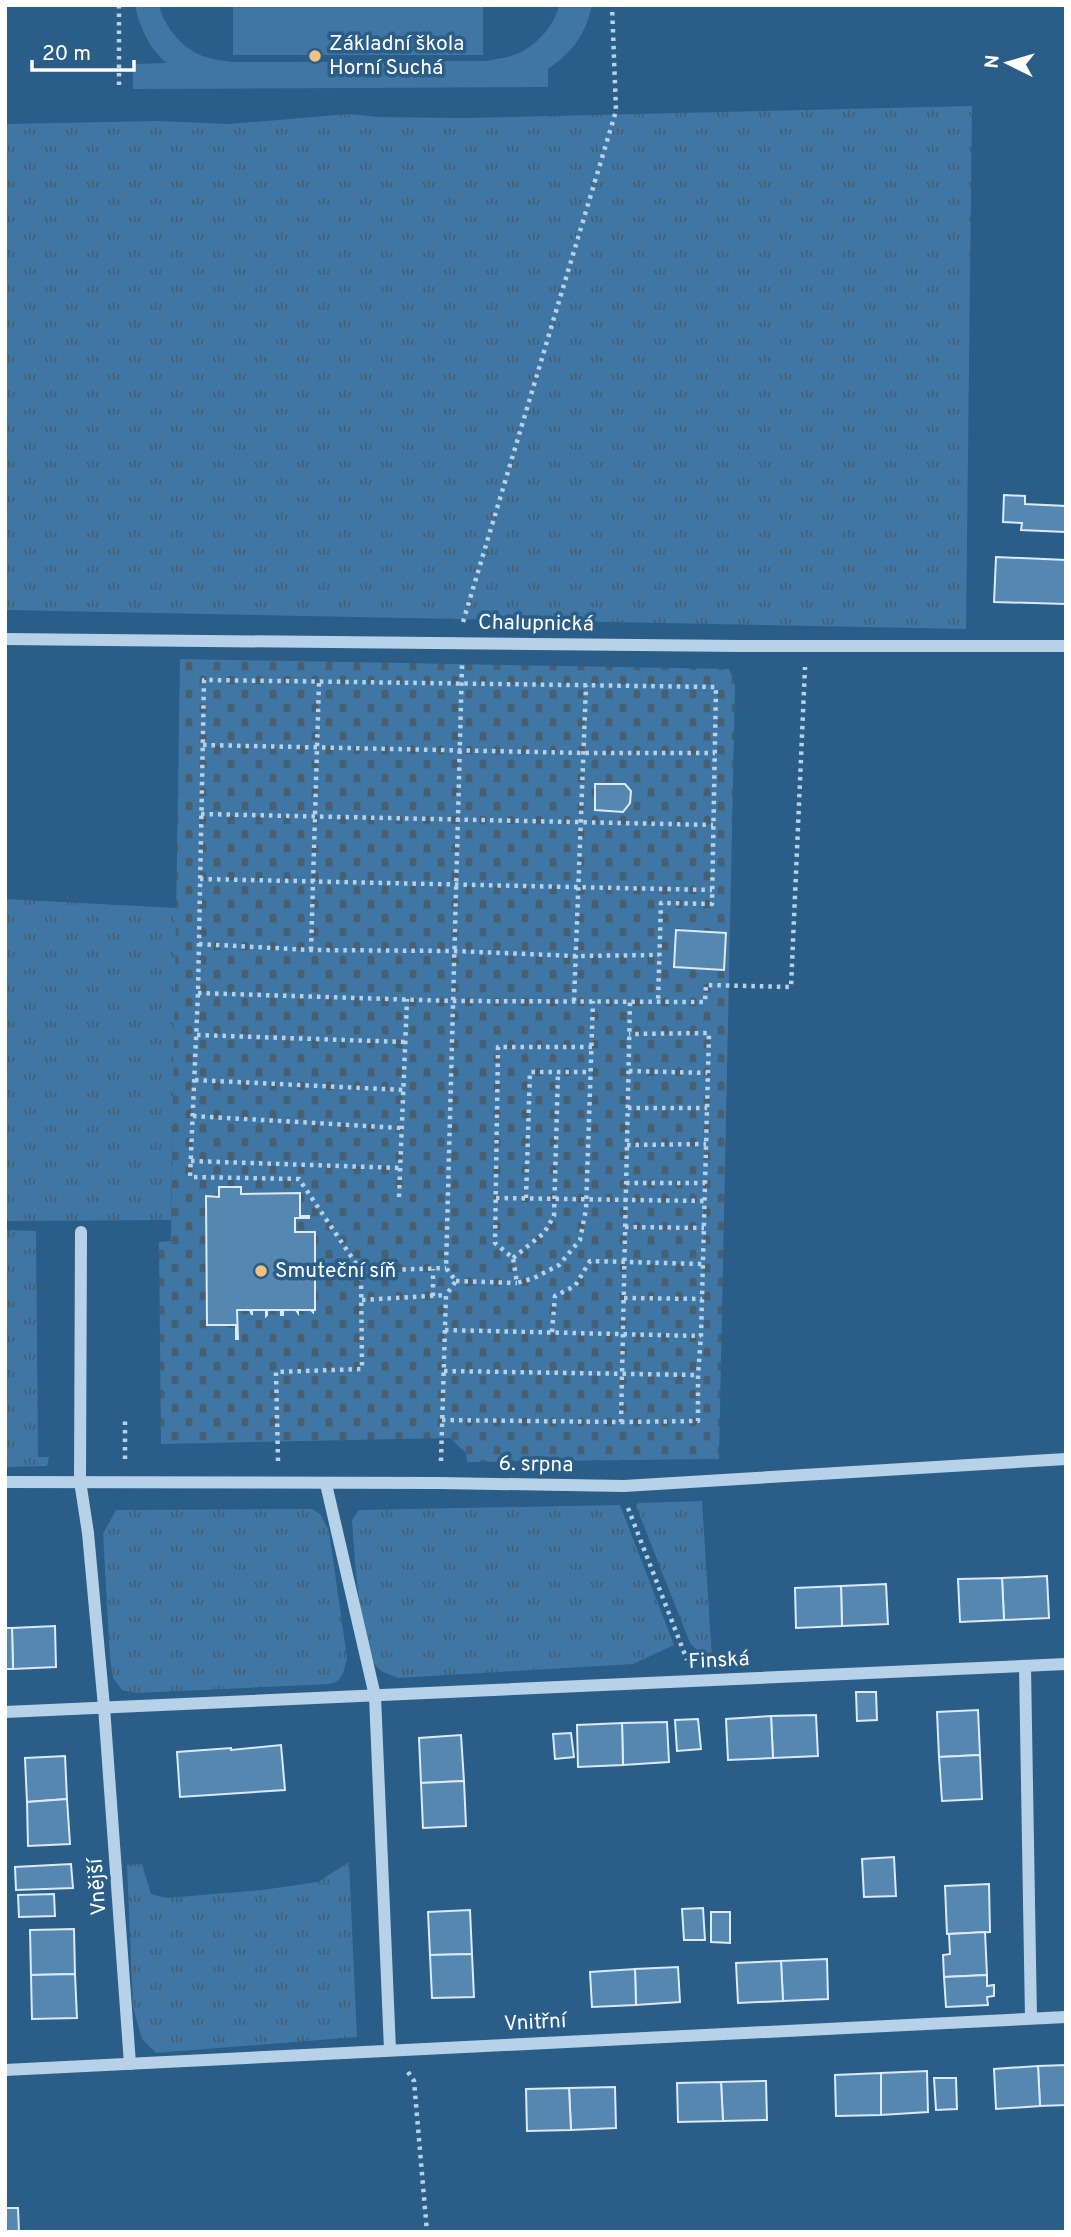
<svg xmlns="http://www.w3.org/2000/svg" width="1071" height="2237" font-family="Overpass,sans-serif">
<style>
.grass{fill:url(#grass-tufts)}
.cemetery{fill:url(#cemetery-stones)}
.pitch{fill:#3f76a3}
.building{fill:#5687b0;stroke:#daeaf6;stroke-width:2}
.lines{fill:none;stroke-linecap:round;stroke-linejoin:round}
.path{stroke:#b7d2e8;stroke-width:4.5;stroke-dasharray:3.5 5;stroke-linecap:butt}
.minor{stroke:#b7d2e8;stroke-width:12}
.poi-dot{fill:#eec27f;stroke:#2a5d87;stroke-width:2.5}
.labels{text-anchor:middle;dominant-baseline:central;stroke-width:7;stroke-linejoin:round;paint-order:stroke}
.poi-label{font-size:21px;fill:#fff;stroke:#2a5d87;text-anchor:start}
.street-label{font-size:21px;fill:#fff;stroke:#2a5d87}
</style>
<defs>
<pattern id="grass-tufts" width="24" height="20" patternUnits="userSpaceOnUse" patternTransform="scale(1.75)"><rect width="24" height="20" fill="#3f76a3"/><path d="M3 7l-1-3M5 7V3M7 7l1-3M15 17l-1-3M17 17v-4M19 17l1-3" fill="none" stroke="#465f73"/></pattern>
<pattern id="cemetery-stones" width="16" height="16" patternUnits="userSpaceOnUse" patternTransform="scale(1.75)"><rect width="16" height="16" fill="#3f76a3"/><path d="M2 7V4a2 2 0 0 1 4 0v3zM10 15v-3a2 2 0 0 1 4 0v3z" fill="#465f73"/></pattern>
</defs>
<rect width="100%" height="100%" fill="#2a5d87"/>
<!-- grass -->
<g class="grass">
<polygon points="972,106 966,629 5,610 5,124 158,121 229,124 349,114 379,117 463,118"/>
<polygon points="5,899 177,908 171,1220 5,1221"/>
<polygon points="5,1230 36,1231 38,1457 49,1457 47,1466 5,1467"/>
<polygon points="702,1501 712,1658 703,1656 690,1643 636,1506 639,1503"/>
<path d="M 620,1505 L 674,1645 L 633,1664 L 398,1678 C 392,1675 384,1673 379,1669 C 360,1653 354,1548 352,1520 L 359,1510 Z"/>
<path d="M 312,1509 L 320,1514 L 329,1531 L 347,1658 C 344,1670 343,1682 329,1684 L 136,1693 L 122,1690 L 113,1678 L 110,1659 L 103,1534 L 116,1510 Z"/>
<polygon points="349,1862 357,2037 156,2053 142,2039 133,2007 127,1865 142,1864 151,1894 166,1898 262,1890 318,1882"/>
</g>
<!-- cemetery -->
<polygon class="cemetery" points="180,659 729,669 735,684 719,1459 467,1462 466,1453 450,1438 161,1444 159,1242 171,1241"/>
<!-- pitch -->
<g class="pitch">
<path d="M 135,5 L 159,5 C 164,27 184,51 206,57 C 215,60 225,61 234,62 L 486,61 C 495,59 505,58 514,55 C 534,48 555,26 559,5 L 592,5 C 586,34 572,53 548,69 L 548,87 L 133,89 L 133,64 L 167,63 C 150,50 139,26 135,5 Z"/>
<rect x="233" y="5" width="250" height="50"/>
</g>
<!-- building -->
<g class="building">
<polygon points="1004,495 1025,496 1025,504 1066,506 1065,532 1021,530 1022,523 1003,522"/>
<polygon points="996,557 1066,560 1066,604 994,602"/>
<polygon points="595,784 625,784 631,791 630,803 623,812 595,810"/>
<polygon points="676,930 726,933 724,970 674,967"/>
<polygon points="219,1187 241,1187 241,1194 300,1193 300,1216 309,1216 309,1218 295,1218 295,1232 315,1232 315,1310 313,1310 313,1312 311,1310 298,1310 298,1313 296,1310 283,1310 283,1315 281,1315 281,1310 267,1310 267,1315 266,1316 266,1310 252,1310 252,1315 250,1310 237,1310 238,1339 236,1339 236,1325 207,1325 206,1196 219,1197"/>
<polygon points="1047,1576 1049,1618 1004,1620 1002,1578"/>
<polygon points="1002,1578 1004,1620 960,1622 958,1579"/>
<polygon points="886,1584 888,1624 842,1626 841,1586"/>
<polygon points="841,1586 842,1626 796,1628 795,1588"/>
<polygon points="55,1626 56,1667 13,1669 12,1628"/>
<polygon points="5,1628 12,1628 13,1669 5,1669"/>
<polygon points="856,1692 876,1692 877,1720 857,1721"/>
<polygon points="978,1710 980,1755 939,1757 937,1712"/>
<polygon points="816,1715 818,1756 773,1758 771,1716"/>
<polygon points="771,1716 773,1758 728,1760 726,1719"/>
<polygon points="698,1719 701,1749 677,1751 675,1720"/>
<polygon points="667,1722 669,1762 623,1765 622,1723"/>
<polygon points="622,1723 623,1765 578,1767 577,1725"/>
<polygon points="571,1733 574,1757 555,1759 553,1734"/>
<polygon points="461,1735 464,1781 421,1783 419,1738"/>
<polygon points="281,1745 285,1790 180,1797 177,1752 231,1748 231,1750"/>
<polygon points="980,1755 982,1799 942,1801 939,1757"/>
<polygon points="65,1756 67,1799 27,1802 25,1758"/>
<polygon points="464,1781 466,1826 423,1828 421,1783"/>
<polygon points="67,1799 70,1844 28,1846 27,1802"/>
<polygon points="894,1857 896,1896 864,1897 862,1859"/>
<polygon points="71,1864 73,1888 16,1890 15,1867"/>
<polygon points="989,1884 990,1932 947,1934 945,1886"/>
<polygon points="54,1894 55,1916 19,1917 18,1895"/>
<polygon points="703,1908 705,1940 684,1940 682,1909"/>
<polygon points="470,1910 472,1954 430,1955 428,1912"/>
<polygon points="711,1912 730,1912 730,1943 711,1942"/>
<polygon points="74,1929 75,1974 31,1975 30,1930"/>
<polygon points="985,1932 987,1975 944,1977 943,1955 950,1954 949,1934"/>
<polygon points="472,1954 474,1997 432,1998 430,1955"/>
<polygon points="827,1959 828,1999 783,2001 781,1961"/>
<polygon points="781,1961 783,2001 738,2003 736,1963"/>
<polygon points="678,1967 680,2002 636,2005 635,1969"/>
<polygon points="635,1969 636,2005 592,2007 590,1972"/>
<polygon points="75,1974 77,2018 32,2019 31,1975"/>
<polygon points="987,1975 987,1986 994,1985 994,1996 987,1997 988,2005 946,2007 944,1977"/>
<polygon points="1066,2065 1066,2105 1040,2106 1038,2066"/>
<polygon points="1038,2066 1040,2106 996,2109 994,2069"/>
<polygon points="927,2071 928,2112 881,2115 881,2073"/>
<polygon points="881,2073 881,2115 836,2116 835,2075"/>
<polygon points="934,2078 956,2078 957,2109 936,2110"/>
<polygon points="766,2081 767,2120 723,2121 721,2082"/>
<polygon points="721,2082 723,2121 678,2122 677,2083"/>
<polygon points="615,2087 616,2128 571,2130 569,2088"/>
<polygon points="569,2088 571,2130 527,2131 526,2089"/>
<polygon points="5,2208 18,2208 19,2232 5,2232"/>
</g>
<g class="lines">
<!-- path -->
<g class="path">
<polyline points="119,5 119,87"/>
<polyline points="463,622 616,111 612,5"/>
<polyline points="203,745 583,753 715,753"/>
<polyline points="201,814 713,825"/>
<polyline points="200,879 712,890"/>
<polyline points="199,944 311,950 454,951 575,956 659,955"/>
<polyline points="311,950 319,682"/>
<polyline points="198,993 453,1001 705,1002 706,985 791,987 805,667"/>
<polyline points="574,1001 586,685"/>
<polyline points="197,1035 405,1042"/>
<polyline points="592,1047 498,1047 495,1243 513,1258 517,1283 534,1278 559,1265 580,1240 586,1209 593,1001"/>
<polyline points="629,1071 707,1073"/>
<polyline points="195,1080 404,1090"/>
<polyline points="628,1108 707,1108"/>
<polyline points="193,1116 402,1128"/>
<polyline points="627,1145 706,1144"/>
<polyline points="191,1161 401,1168"/>
<polyline points="626,1183 705,1183"/>
<polyline points="399,1197 407,999"/>
<polyline points="496,1198 704,1201"/>
<polyline points="526,1198 530,1072 591,1072"/>
<polyline points="625,1227 704,1228"/>
<polyline points="513,1258 544,1233 554,1216 558,1072"/>
<polyline points="361,1271 299,1179 190,1177 198,993 204,680 716,687 712,904 661,903 658,1002"/>
<polyline points="456,1281 517,1283"/>
<polyline points="433,1296 433,1269"/>
<polyline points="624,1298 702,1299"/>
<polyline points="362,1300 446,1295"/>
<polyline points="445,1330 701,1336"/>
<polyline points="552,1332 555,1296 575,1286 590,1261 703,1264"/>
<polyline points="444,1371 698,1375"/>
<polyline points="442,1420 621,1422 630,1002"/>
<polyline points="621,1422 698,1421 698,1375 701,1336 709,1033 629,1034"/>
<polyline points="125,1459 125,1420"/>
<polyline points="278,1461 276,1372 362,1369 361,1271 446,1268"/>
<polyline points="441,1461 446,1295 456,1281 446,1268 462,665"/>
<polyline points="628,1508 687,1660"/>
<polyline points="408,2072 414,2081 427,2232"/>
</g>
<!-- minor -->
<g class="minor">
<polyline points="5,639 741,646 1066,646"/>
<polyline points="81,1232 80,1481 88,1533 104,1707 130,2064"/>
<polyline points="5,1482 440,1483 624,1486 1066,1459"/>
<polyline points="326,1484 375,1696 390,2050"/>
<polyline points="1025,1667 1031,2018"/>
<polyline points="5,1712 1066,1664"/>
<polyline points="5,2070 1066,2017"/>
</g>
</g>
<!-- markers -->
<g class="poi-dot">
<circle cx="315" cy="56" r="7"/>
<circle cx="261" cy="1271" r="7"/>
</g>
<g class="labels">
<!-- poi labels -->
<g class="poi-label">
<text x="329" y="44">Základní škola<tspan x="329" dy="24">Horní Suchá</tspan></text>
<text x="275" y="1271">Smuteční síň</text>
</g>
<!-- street labels -->
<g class="street-label">
<text transform="translate(536 624) rotate(1)">Chalupnická</text>
<text transform="translate(536 1465) rotate(1)">6. srpna</text>
<text transform="translate(719 1661) rotate(-3)">Finská</text>
<text transform="translate(98 1887) rotate(-94)">Vnější</text>
<text transform="translate(535 2023) rotate(-3)">Vnitřní</text>
</g>
</g>
<!-- border -->
<rect width="1071" height="2237" fill="none" stroke="#ffffff" stroke-width="14"/>
<!-- north arrow -->
<g transform="translate(1008 63) rotate(275)" stroke="#2a5d87" stroke-width="5" paint-order="stroke">
<path d="M0-5L12 26L0 18L-12 26Z" fill="#ffffff"/>
<text y="-10" font-size="19" font-weight="bold" text-anchor="middle" fill="#ffffff">N</text>
</g>
<!-- scale -->
<path d="M32 60v10h102v-10" fill="none" stroke="#ffffff" stroke-width="3.5"/>
<text x="42" y="60" font-size="21" fill="#ffffff" stroke="#2a5d87" stroke-width="5" paint-order="stroke">20 m</text>
</svg>
